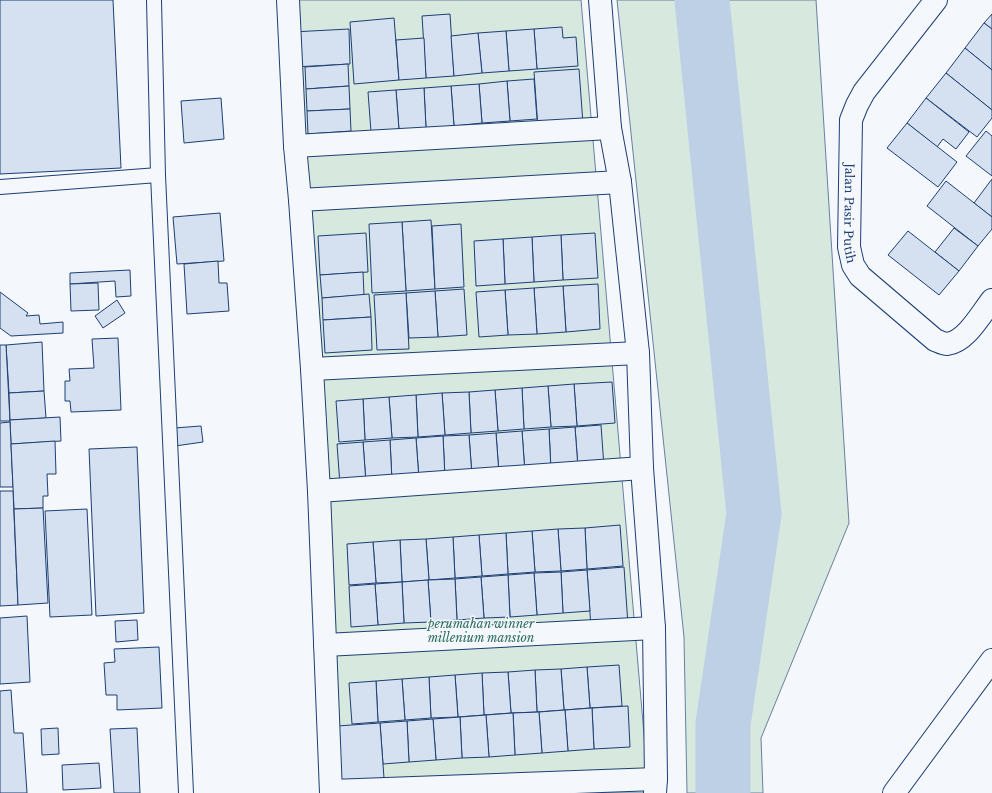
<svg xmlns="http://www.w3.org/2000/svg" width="992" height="793" font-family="'Libre Baskerville',serif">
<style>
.green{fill:#d7e8df;stroke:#687fa3}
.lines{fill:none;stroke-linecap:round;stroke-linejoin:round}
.river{stroke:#bed0e5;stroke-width:55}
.building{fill:#d5e0f0;stroke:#1d3f73}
.service-casing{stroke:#1d3f73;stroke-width:16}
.minor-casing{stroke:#1d3f73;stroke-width:24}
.service{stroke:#f4f7fb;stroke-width:14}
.minor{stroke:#f4f7fb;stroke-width:22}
.labels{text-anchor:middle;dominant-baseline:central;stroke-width:3;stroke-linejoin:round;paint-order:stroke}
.street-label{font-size:12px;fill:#1d3f73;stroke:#f4f7fb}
.park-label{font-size:12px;font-style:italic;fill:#2c6c60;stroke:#f4f7fb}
</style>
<rect width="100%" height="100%" fill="#f4f7fb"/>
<!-- green -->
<g class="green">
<polygon points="290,0 581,0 649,793 337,793"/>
<polygon points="617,0 816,0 849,523 761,738 763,793 687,793 684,637"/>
</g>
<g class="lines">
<!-- river -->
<polyline class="river" points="702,0 754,514 723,724 723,793"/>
</g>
<!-- building -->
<g class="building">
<polygon points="0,0 113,0 121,168 0,174"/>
<polygon points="450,14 454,76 426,78 422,16"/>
<polygon points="992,14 992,29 984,23"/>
<polygon points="394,18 399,80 354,84 350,22"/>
<polygon points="984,23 992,29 992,70 965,48"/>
<polygon points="562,27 563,38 576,37 578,66 537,69 534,29"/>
<polygon points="349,29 350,64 294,67 292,32"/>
<polygon points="534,29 537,69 509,71 506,31"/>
<polygon points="506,31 509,71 482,73 478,33"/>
<polygon points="478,33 482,73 454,76 451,36"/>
<polygon points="424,38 426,78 399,80 396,40"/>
<polygon points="965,48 992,70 992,110 946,73"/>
<polygon points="348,64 349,86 306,89 305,67"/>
<polygon points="579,69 583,124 538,128 534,72"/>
<polygon points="946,73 992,110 992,118 977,137 926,98"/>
<polygon points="534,79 537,119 510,121 507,81"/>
<polygon points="507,81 510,121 482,123 479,84"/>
<polygon points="479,84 482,123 454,126 451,86"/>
<polygon points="349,86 350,109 307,111 306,89"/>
<polygon points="451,86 454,126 426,128 424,88"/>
<polygon points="424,88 426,128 399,130 396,90"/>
<polygon points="396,90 399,130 371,132 368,92"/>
<polygon points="221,98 224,139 184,143 181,101"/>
<polygon points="926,98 969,132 956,149 943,139 937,147 907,123"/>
<polygon points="350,109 351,131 308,134 307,111"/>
<polygon points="907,123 957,162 938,187 887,148"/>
<polygon points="986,131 992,136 992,176 966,156"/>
<polygon points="992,179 992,217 974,203"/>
<polygon points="946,181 992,217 992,229 978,246 927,206"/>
<polygon points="220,213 224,261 177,264 173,217"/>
<polygon points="431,220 435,289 406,291 402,222"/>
<polygon points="402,222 406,291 372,293 369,224"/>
<polygon points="461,224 464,287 435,289 432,226"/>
<polygon points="954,228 978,246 959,271 935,252"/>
<polygon points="908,231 959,271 939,295 888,255"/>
<polygon points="366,233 368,272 320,275 318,236"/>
<polygon points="595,233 598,278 563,280 561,235"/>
<polygon points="561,235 563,280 534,282 532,237"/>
<polygon points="532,237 534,282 505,284 503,239"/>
<polygon points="503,239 505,284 476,286 474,241"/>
<polygon points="218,261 219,283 227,283 229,311 187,314 184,264"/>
<polygon points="130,270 131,296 116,297 115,281 70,284 70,273"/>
<polygon points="363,272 364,295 322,298 320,275"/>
<polygon points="98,283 99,310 71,311 70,284"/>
<polygon points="598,284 600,329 566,332 563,286"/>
<polygon points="563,286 566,332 537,334 534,288"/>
<polygon points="534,288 537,334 508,335 505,290"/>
<polygon points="464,289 467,335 438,337 435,291"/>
<polygon points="505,290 508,335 479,337 476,292"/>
<polygon points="435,291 438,337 409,338 406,293"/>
<polygon points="0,292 28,313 26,316 39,315 40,324 63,322 63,333 11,336 0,328"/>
<polygon points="406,293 409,349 377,350 374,295"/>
<polygon points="369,294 371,317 323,320 322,298"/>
<polygon points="117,300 125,313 103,328 95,316"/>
<polygon points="371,317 372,350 325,353 323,320"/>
<polygon points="118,338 121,410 71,412 70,401 65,401 65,381 70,381 69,369 94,368 92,339"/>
<polygon points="42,342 44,391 9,393 6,345"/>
<polygon points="0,345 6,345 10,421 0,421"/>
<polygon points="612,382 615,423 577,426 574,384"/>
<polygon points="574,384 577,426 551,427 548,386"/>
<polygon points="548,386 551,427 524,429 522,388"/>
<polygon points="522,388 524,429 498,431 495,390"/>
<polygon points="495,390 498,431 471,433 469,392"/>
<polygon points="44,391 46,418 10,420 9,393"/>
<polygon points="469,392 471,433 445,435 442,393"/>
<polygon points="442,393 445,435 418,437 416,395"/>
<polygon points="416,395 418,437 392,438 389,397"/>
<polygon points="389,397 392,438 365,440 363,399"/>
<polygon points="363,399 365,440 339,442 336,401"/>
<polygon points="60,417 61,441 11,444 10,420"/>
<polygon points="10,422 13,487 0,487 0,423"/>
<polygon points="601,425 604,467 578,468 575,427"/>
<polygon points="201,426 203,442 175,446 174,428"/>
<polygon points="575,427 578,468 551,470 549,429"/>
<polygon points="549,429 551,470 525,473 522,431"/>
<polygon points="522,431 525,473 499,474 496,433"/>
<polygon points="496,433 499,474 472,476 469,435"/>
<polygon points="469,435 472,476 445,478 443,436"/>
<polygon points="443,436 445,478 419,479 416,438"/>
<polygon points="416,438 419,479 392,481 390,440"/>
<polygon points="390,440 392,481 366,483 363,442"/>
<polygon points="55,441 56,474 47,474 48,496 43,496 43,508 14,509 11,444"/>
<polygon points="363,442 366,483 340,485 337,444"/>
<polygon points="137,447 144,613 96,616 89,449"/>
<polygon points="0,491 13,491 18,605 0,606"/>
<polygon points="43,508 48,603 18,605 14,509"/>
<polygon points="87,509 92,615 50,617 45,511"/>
<polygon points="620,525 623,566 587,569 585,528"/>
<polygon points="585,528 587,569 561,571 558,529"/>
<polygon points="558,529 561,571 535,572 532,531"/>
<polygon points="532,531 535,572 508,574 506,533"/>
<polygon points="506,533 508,574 482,576 479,535"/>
<polygon points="479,535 482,576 455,578 453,537"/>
<polygon points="453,537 455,578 429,580 426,539"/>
<polygon points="426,539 429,580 402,582 400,540"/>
<polygon points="400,540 402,582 376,583 373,542"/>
<polygon points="373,542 376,583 349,585 347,544"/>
<polygon points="624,567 628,625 591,628 587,570"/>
<polygon points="587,570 590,611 563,613 561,572"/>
<polygon points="561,572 563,613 537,615 534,573"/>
<polygon points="534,573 537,615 510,617 508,575"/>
<polygon points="508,575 510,617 484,618 481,577"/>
<polygon points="481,577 484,618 457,620 455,579"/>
<polygon points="455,579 457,620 431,622 428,580"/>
<polygon points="428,580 431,622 404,623 402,582"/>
<polygon points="402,582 404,623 378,625 375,584"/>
<polygon points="375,584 378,625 351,627 349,586"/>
<polygon points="27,616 30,682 0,684 0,618"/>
<polygon points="137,620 138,640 116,642 115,621"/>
<polygon points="159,647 162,708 117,710 117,695 106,695 104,663 115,662 114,649"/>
<polygon points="619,665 622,706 590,708 587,667"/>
<polygon points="587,667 590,708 564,710 561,669"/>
<polygon points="561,669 564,710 537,712 535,670"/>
<polygon points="535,670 537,712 511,713 508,672"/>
<polygon points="508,672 511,713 484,715 482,673"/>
<polygon points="482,673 484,715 458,717 455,675"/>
<polygon points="455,675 458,717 431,718 429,677"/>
<polygon points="429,677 431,718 405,720 402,679"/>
<polygon points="402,679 405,720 378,722 376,681"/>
<polygon points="376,681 378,722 352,724 349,683"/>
<polygon points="11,690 14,733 23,733 27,793 0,793 0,691"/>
<polygon points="628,706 630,747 594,749 592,708"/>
<polygon points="592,708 594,749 568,751 565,710"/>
<polygon points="565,710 568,751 542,753 539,712"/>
<polygon points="539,712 542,753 515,755 513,713"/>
<polygon points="513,713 515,755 489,757 486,715"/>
<polygon points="486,715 489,757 462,758 460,717"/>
<polygon points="460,717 462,758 436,760 433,719"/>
<polygon points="433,719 436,760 409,762 407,721"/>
<polygon points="407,721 409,762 383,764 380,723"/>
<polygon points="380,723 384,778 340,782 337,726"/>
<polygon points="58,728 59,754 42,755 41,729"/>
<polygon points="137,728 140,793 114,793 110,729"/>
<polygon points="99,763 101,788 63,790 62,765"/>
</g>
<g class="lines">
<!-- service casing -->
<g class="service-casing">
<g id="service">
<polyline points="154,0 158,175 186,793"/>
<polyline points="0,187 158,175"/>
</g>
</g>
<!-- minor casing -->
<g class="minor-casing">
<g id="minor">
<polyline points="288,0 295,146 300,200 312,369 319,491 331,793"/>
<polyline points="600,0 610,128 620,182 638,353 642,468 654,628 656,779 655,793"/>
<path id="s1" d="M 936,0 L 864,92 L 857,105 L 851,120 L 849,247 L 853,265 L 860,276 L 935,340 C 938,341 943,344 947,344 C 966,342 981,314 992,300"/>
<polyline points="295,146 610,128"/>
<polyline points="300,200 620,182"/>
<polyline points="312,369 638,353"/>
<polyline points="319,491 642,468"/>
<polyline points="325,645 654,628"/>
<polyline points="331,791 656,779"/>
<polyline points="894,793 992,660"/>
</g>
</g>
<!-- service -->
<use href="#service" class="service"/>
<!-- minor -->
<use href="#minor" class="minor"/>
</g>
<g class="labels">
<!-- street labels -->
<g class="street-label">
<text stroke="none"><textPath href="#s1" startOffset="241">Jalan Pasir Putih</textPath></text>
</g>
<!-- park labels -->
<g class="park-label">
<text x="481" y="623">perumahan winner<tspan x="481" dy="14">millenium mansion</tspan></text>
</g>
</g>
</svg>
